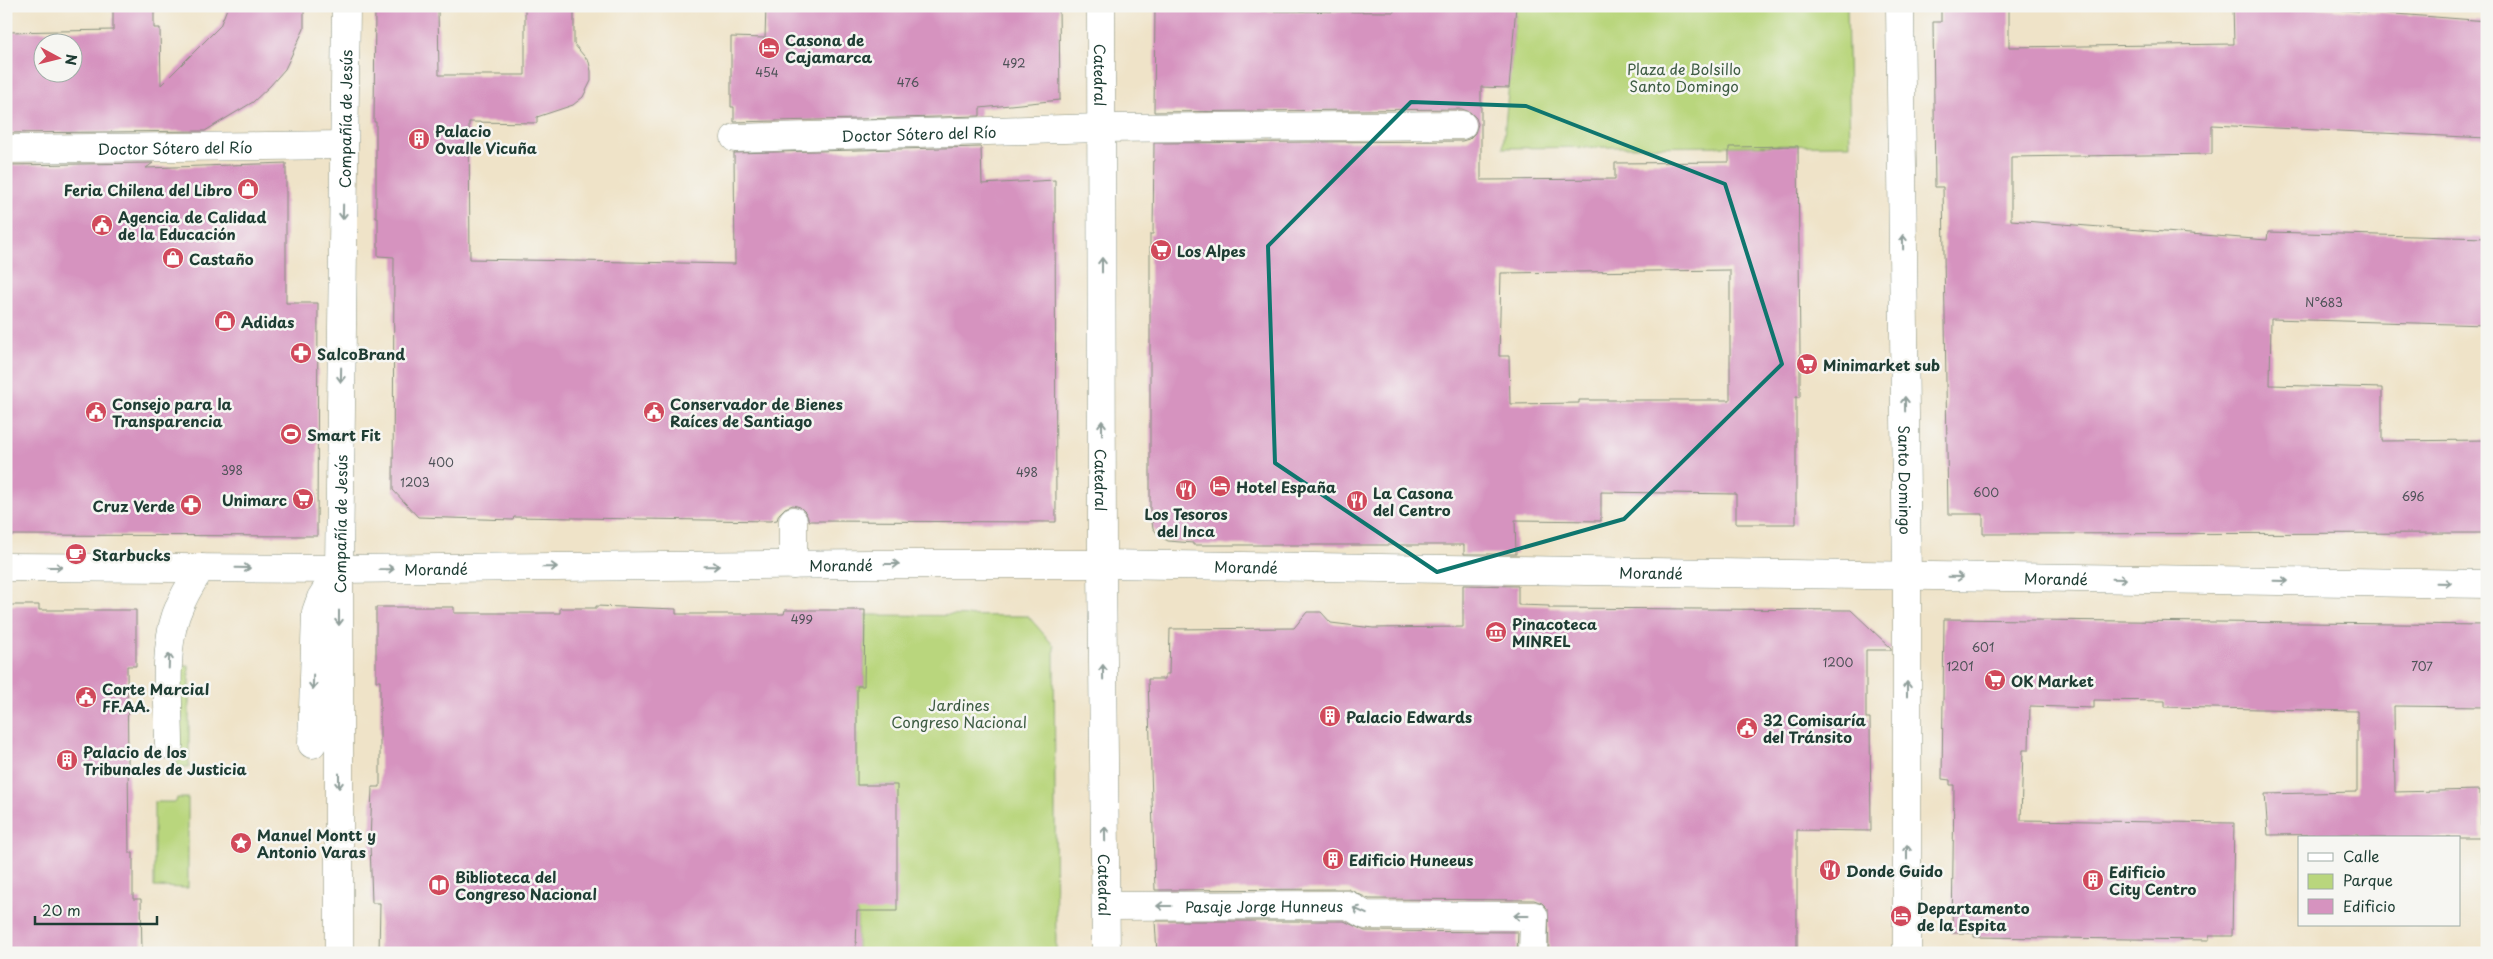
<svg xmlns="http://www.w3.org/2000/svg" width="2493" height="959" font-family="'Playpen Sans',sans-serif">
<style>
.green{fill:#b9d67d;stroke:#6c8a58}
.building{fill:#d693bf;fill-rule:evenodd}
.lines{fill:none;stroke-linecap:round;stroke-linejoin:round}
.minor-casing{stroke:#87907e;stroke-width:29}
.major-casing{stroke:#87907e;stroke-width:29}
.minor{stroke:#fff;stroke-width:28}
.major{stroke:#fff;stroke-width:28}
.oneway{stroke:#8f9e9a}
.marked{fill:none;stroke:#0f766e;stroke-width:4;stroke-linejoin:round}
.labels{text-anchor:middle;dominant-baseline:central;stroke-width:5;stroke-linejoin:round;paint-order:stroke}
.number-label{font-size:12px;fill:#4d5257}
.poi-label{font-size:15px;font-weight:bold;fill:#1f3d34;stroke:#f6f6f2;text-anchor:start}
.park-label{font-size:15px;fill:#3e5c43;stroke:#f6f6f2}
.street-label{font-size:15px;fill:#1f3d34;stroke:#f6f6f2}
</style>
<rect width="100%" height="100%" fill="#f6f6f2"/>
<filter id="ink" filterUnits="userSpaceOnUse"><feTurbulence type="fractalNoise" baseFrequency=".02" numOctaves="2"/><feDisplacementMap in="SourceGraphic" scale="10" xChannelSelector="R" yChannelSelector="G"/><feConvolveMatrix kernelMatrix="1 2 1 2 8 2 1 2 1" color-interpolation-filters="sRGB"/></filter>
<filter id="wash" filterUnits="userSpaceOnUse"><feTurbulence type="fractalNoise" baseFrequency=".0096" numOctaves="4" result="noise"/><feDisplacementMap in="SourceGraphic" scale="20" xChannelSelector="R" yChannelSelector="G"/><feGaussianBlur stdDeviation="1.12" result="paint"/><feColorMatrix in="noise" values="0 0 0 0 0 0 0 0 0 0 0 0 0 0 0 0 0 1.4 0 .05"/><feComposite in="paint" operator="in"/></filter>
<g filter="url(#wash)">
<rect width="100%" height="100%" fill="#efe3c8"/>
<!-- green -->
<g class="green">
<polygon points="1516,6 1847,6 1850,145 1503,148"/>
<polygon points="865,615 1028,616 1054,646 1056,953 857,953 857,911 897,785 857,785 857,686 864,686"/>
<rect x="177" y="666" width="12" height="101"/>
<polygon points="177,798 188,798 188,888 154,887 154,802 176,802"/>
</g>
<g id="blocks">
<!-- building -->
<g class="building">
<path d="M 113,6 L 154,6 L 154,28 L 160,28 L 161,85 L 220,26 L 228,6 L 304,6 L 304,29 L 285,69 L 270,86 L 253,102 L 205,131 L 6,133 L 6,32 L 113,30 ZM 42,42 L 72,42 L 72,72 L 42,72 Z"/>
<polygon points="375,6 438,6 439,75 525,75 525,6 574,6 574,44 589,62 591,71 591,81 583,97 573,105 537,117 537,123 469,122 470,259 735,264 734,153 981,147 982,184 1055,180 1056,522 809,521 806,513 800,507 793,505 785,508 779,514 777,520 770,521 514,517 513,520 418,517 393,490 394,257 378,256 378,218 376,218 376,122 374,122"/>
<polygon points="766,6 1059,6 1060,100 980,108 980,116 734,122 734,107 731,107 731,37 765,38"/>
<path d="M 1155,6 L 1240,6 L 1240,11 L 1394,12 L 1394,6 L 1516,6 L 1509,88 L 1481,87 L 1481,180 L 1615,179 L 1615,163 L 1729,162 L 1729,147 L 1798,146 L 1800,354 L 1800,397 L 1796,397 L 1796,524 L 1736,524 L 1736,494 L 1601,492 L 1601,521 L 1515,520 L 1516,554 L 1464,554 L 1464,545 L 1193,545 L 1193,543 L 1168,541 L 1159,536 L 1153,528 L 1150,510 L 1150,234 L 1153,234 L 1154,143 L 1462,141 L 1469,139 L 1475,133 L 1478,124 L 1476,118 L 1470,112 L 1462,109 L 1154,112 ZM 1730,270 L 1730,400 L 1579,400 L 1579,403 L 1510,404 L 1509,356 L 1499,356 L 1501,273 Z"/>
<polygon points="1941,6 2009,6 2009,47 2234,44 2233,6 2292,6 2487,21 2487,138 2212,125 2212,154 2011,157 2011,220 2267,240 2268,232 2487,238 2487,325 2271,319 2270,385 2382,388 2382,441 2487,440 2487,533 1983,534 1983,514 1948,514 1943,187 1935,187 1933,22 1941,22"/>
<polygon points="153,163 146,168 286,163 286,303 318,303 317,536 6,535 6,165"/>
<polygon points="1463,585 1518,586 1518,605 1549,606 1549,608 1851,610 1891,648 1891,650 1866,650 1866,718 1870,718 1871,831 1797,830 1797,953 1549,953 1548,909 1542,903 1534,900 1369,899 1348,889 1155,890 1148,679 1165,679 1165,674 1169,674 1170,629 1294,628 1307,612 1321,612 1331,623 1373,628 1463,627"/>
<polygon points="6,605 39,605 39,610 136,610 136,666 127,666 129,853 133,853 133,899 141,899 142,953 6,953"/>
<polygon points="596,606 676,609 676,614 784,614 785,610 865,610 864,686 857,686 857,785 897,785 897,911 857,911 856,953 379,953 380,903 372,903 370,843 372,787 380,787 380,681 376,681 376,607 454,607 454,613 560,613 560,608 596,608"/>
<polygon points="1944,619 2487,625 2487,707 2394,706 2395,792 2480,790 2481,838 2358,838 2358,834 2268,835 2265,794 2357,792 2357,711 2165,707 2165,701 2094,700 2094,708 2030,706 2029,750 2023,750 2021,820 2234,823 2232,936 2209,936 2209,940 1974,937 1974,933 1952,933 1954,785 1950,785 1950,780 1942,779"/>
<polygon points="1155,921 1344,921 1365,931 1518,932 1517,953 1157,953"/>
</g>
</g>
</g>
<g filter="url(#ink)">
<use href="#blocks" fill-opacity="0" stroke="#87907e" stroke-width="1"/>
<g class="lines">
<!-- minor casing -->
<g class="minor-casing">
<g id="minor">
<path id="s1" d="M 1900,6 L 1907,577 L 1907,953"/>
<path id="s2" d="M 735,138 L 1101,128 L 1462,125"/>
<path id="s3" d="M 6,149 L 344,145"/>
<polyline points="793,565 793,521"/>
<path id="s4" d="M 6,567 L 339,569 L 871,564 L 1102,564 L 2487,584"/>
<polyline points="312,744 316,612 321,598 338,571"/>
<path d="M 169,745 C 169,705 163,653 176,615 C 182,598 191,583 201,568"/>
<path id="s5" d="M 1106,906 L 1348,905 L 1365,915 L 1534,916 L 1533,953"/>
<path id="s6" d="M 339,953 L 339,569 L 346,6"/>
</g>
</g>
<!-- major casing -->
<g class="major-casing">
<g id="major">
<path id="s7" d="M 1101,6 L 1102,564 L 1106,953"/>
</g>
</g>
<!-- minor -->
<use href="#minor" class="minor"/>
<!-- major -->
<use href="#major" class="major"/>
</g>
<!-- one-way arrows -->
<defs><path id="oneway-shaft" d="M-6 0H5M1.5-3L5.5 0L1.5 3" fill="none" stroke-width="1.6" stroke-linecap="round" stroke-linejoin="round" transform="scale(1.25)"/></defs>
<g class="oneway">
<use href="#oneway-shaft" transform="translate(343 212) rotate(91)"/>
<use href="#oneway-shaft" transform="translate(1903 242) rotate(-91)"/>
<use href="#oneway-shaft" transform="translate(1102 265) rotate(-90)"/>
<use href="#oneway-shaft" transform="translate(341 375) rotate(91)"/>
<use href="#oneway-shaft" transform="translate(1905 404) rotate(-91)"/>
<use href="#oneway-shaft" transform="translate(1102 428) rotate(-90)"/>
<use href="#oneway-shaft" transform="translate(892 564)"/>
<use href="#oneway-shaft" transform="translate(712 566) rotate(-1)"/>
<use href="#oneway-shaft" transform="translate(55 567)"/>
<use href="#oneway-shaft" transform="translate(550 567) rotate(-1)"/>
<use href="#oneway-shaft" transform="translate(243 568) rotate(1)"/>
<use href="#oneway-shaft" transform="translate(387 569) rotate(-1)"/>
<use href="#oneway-shaft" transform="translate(1956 577) rotate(1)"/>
<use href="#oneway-shaft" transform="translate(2119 579) rotate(1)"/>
<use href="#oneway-shaft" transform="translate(2281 581) rotate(1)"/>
<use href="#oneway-shaft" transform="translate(2444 583) rotate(1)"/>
<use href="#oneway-shaft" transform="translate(339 618) rotate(90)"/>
<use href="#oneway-shaft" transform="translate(169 661) rotate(-88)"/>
<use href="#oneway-shaft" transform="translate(1103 672) rotate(-91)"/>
<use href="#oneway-shaft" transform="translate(313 682) rotate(91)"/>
<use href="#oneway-shaft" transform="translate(1907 689) rotate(-90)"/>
<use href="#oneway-shaft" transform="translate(339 781) rotate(90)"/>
<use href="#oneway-shaft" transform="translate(1105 834) rotate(-91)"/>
<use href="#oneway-shaft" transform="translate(1907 852) rotate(-90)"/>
<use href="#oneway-shaft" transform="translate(1164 906) rotate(180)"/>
<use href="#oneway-shaft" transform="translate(1360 911) rotate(-155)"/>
<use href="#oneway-shaft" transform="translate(1521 916) rotate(-180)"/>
</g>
</g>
<!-- marked area -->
<path class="marked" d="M 1411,102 L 1526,106 L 1725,184 L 1782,364 L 1624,519 L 1437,572 L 1275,463 L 1268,246 Z"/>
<!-- icons -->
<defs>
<g id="hotel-disc" transform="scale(1.125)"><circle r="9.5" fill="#d1495b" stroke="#f6f6f2"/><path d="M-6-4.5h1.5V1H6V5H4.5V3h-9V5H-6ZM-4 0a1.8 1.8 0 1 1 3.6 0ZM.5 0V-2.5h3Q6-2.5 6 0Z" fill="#fff"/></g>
<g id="building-disc" transform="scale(1.125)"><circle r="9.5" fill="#d1495b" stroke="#f6f6f2"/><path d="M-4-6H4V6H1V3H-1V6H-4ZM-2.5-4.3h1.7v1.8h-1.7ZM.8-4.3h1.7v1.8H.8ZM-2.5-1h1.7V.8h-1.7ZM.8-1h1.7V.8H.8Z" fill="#fff"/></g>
<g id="shop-disc" transform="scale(1.125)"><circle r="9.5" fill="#d1495b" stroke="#f6f6f2"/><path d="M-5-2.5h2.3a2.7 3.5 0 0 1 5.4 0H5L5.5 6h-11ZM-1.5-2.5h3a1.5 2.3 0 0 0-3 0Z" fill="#fff"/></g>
<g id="civic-disc" transform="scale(1.125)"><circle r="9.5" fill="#d1495b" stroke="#f6f6f2"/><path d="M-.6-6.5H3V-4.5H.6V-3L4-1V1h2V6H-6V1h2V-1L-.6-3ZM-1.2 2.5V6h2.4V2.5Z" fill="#fff"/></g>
<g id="supermarket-disc" transform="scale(1.125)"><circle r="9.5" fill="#d1495b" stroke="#f6f6f2"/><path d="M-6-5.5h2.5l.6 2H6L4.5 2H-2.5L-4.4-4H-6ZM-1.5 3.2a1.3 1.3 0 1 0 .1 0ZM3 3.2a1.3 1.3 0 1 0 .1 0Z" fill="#fff"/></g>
<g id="pharmacy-disc" transform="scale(1.125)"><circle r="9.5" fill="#d1495b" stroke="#f6f6f2"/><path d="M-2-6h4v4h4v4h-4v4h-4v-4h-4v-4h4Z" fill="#fff"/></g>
<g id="stadium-disc" transform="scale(1.125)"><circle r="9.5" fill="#d1495b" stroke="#f6f6f2"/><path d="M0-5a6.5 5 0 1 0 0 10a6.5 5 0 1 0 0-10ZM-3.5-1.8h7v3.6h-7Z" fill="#fff"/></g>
<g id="restaurant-disc" transform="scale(1.125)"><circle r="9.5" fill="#d1495b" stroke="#f6f6f2"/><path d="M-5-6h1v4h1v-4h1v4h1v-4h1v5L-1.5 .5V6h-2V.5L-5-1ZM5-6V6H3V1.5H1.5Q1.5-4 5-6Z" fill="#fff"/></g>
<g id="cafe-disc" transform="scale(1.125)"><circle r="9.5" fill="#d1495b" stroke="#f6f6f2"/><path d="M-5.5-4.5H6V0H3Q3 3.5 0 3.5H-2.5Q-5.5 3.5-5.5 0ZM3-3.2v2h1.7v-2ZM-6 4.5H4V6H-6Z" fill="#fff"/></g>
<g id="museum-disc" transform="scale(1.125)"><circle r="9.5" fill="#d1495b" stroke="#f6f6f2"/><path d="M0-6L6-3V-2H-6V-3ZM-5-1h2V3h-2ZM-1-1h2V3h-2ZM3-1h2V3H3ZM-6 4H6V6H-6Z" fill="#fff"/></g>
<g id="sight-disc" transform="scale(1.125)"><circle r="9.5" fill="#d1495b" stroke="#f6f6f2"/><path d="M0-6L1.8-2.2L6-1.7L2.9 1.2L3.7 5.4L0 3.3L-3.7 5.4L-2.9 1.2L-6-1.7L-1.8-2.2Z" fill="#fff"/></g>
<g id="library-disc" transform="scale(1.125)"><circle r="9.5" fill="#d1495b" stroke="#f6f6f2"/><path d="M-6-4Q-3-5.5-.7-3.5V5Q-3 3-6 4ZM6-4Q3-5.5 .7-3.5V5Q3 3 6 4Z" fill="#fff"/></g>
</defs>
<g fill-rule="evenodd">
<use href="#hotel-disc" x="769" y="48"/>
<use href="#building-disc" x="419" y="139"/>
<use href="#shop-disc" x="248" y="189"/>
<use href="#civic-disc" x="102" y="225"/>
<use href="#supermarket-disc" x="1161" y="250"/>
<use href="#shop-disc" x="173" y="258"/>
<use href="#shop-disc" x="225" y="321"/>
<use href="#pharmacy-disc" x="301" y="353"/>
<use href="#supermarket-disc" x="1807" y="364"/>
<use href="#civic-disc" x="96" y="412"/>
<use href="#civic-disc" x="654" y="412"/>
<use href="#stadium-disc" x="291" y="434"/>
<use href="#hotel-disc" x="1220" y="486"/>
<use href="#restaurant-disc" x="1186" y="490"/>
<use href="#supermarket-disc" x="303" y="499"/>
<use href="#restaurant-disc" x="1357" y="501"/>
<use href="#pharmacy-disc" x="191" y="505"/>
<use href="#cafe-disc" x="76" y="554"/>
<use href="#museum-disc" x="1496" y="632"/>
<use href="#supermarket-disc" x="1995" y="680"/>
<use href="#civic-disc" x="86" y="697"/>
<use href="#building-disc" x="1330" y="716"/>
<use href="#civic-disc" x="1747" y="728"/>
<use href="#building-disc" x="67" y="760"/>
<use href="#sight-disc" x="241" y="843"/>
<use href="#building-disc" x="1333" y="859"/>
<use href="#restaurant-disc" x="1830" y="870"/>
<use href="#building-disc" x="2093" y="880"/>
<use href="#library-disc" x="439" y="885"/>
<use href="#hotel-disc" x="1901" y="916"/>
</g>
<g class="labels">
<!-- number labels -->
<g class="number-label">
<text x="1014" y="63">492</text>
<text x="767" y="72">454</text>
<text x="908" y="82">476</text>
<text x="2324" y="302">N°683</text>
<text x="441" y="462">400</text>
<text x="232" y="470">398</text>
<text x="1027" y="472">498</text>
<text x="415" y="482">1203</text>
<text x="1986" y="492">600</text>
<text x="2413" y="496">696</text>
<text x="802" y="619">499</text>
<text x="1983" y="647">601</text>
<text x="1838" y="662">1200</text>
<text x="1960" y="666">1201</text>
<text x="2422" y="666">707</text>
</g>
<!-- poi labels -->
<g class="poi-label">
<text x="785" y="39">Casona de<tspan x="785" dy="17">Cajamarca</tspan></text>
<text x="435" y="130">Palacio<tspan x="435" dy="17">Ovalle Vicuña</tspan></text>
<text x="232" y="189" text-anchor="end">Feria Chilena del Libro</text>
<text x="118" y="216">Agencia de Calidad<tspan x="118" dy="17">de la Educación</tspan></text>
<text x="1177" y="250">Los Alpes</text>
<text x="189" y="258">Castaño</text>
<text x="241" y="321">Adidas</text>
<text x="317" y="353">SalcoBrand</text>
<text x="1823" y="364">Minimarket sub</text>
<text x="112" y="403">Consejo para la<tspan x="112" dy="17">Transparencia</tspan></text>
<text x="670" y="403">Conservador de Bienes<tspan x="670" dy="17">Raíces de Santiago</tspan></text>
<text x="307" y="434">Smart Fit</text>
<text x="1236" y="486">Hotel España</text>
<text x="1373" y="492">La Casona<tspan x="1373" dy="17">del Centro</tspan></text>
<text x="287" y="499" text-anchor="end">Unimarc</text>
<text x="175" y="505" text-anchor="end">Cruz Verde</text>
<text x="1186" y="513" text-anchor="middle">Los Tesoros<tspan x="1186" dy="17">del Inca</tspan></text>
<text x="92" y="554">Starbucks</text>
<text x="1512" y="623">Pinacoteca<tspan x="1512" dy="17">MINREL</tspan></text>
<text x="2011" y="680">OK Market</text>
<text x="102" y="688">Corte Marcial<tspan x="102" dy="17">FF.AA.</tspan></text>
<text x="1346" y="716">Palacio Edwards</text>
<text x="1763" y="719">32 Comisaría<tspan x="1763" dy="17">del Tránsito</tspan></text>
<text x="83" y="751">Palacio de los<tspan x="83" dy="17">Tribunales de Justicia</tspan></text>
<text x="257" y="834">Manuel Montt y<tspan x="257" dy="17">Antonio Varas</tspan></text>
<text x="1349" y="859">Edificio Huneeus</text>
<text x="1846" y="870">Donde Guido</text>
<text x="2109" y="871">Edificio<tspan x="2109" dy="17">City Centro</tspan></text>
<text x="455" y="876">Biblioteca del<tspan x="455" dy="17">Congreso Nacional</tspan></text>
<text x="1917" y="907">Departamento<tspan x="1917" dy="17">de la Espita</tspan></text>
</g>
<!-- park labels -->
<g class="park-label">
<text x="1684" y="68">Plaza de Bolsillo<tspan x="1684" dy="17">Santo Domingo</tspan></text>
<text x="959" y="704">Jardines<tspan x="959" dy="17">Congreso Nacional</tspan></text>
</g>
<!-- street labels -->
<g class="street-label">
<text stroke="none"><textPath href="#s7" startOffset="69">Catedral</textPath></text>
<text stroke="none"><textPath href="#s6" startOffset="834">Compañía de Jesús</textPath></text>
<text stroke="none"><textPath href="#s2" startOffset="184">Doctor Sótero del Río</textPath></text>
<text stroke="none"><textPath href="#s3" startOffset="169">Doctor Sótero del Río</textPath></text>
<text stroke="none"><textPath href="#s1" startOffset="474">Santo Domingo</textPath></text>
<text stroke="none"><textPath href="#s7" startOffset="474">Catedral</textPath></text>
<text stroke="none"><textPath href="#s6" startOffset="429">Compañía de Jesús</textPath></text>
<text stroke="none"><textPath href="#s4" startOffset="835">Morandé</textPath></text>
<text stroke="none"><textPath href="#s4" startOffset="1240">Morandé</textPath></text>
<text stroke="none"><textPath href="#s4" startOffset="430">Morandé</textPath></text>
<text stroke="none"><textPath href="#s4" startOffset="1645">Morandé</textPath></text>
<text stroke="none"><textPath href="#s4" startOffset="2050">Morandé</textPath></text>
<text stroke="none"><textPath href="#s7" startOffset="879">Catedral</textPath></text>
<text stroke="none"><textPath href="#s5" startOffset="158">Pasaje Jorge Hunneus</textPath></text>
</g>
</g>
<!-- margin -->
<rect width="2493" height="959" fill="none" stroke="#f6f6f2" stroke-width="25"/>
<!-- legend -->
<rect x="2298" y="836" width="162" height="90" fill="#f6f6f2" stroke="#a0aca6"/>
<rect x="2308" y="853" width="25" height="8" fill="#ffffff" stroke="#a0aca6"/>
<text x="2343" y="862" font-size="15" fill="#1f3d34">Calle</text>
<rect x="2308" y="874" width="25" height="15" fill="#b9d67d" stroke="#a0aca6"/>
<text x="2343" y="886" font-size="15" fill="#1f3d34">Parque</text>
<rect x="2308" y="899" width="25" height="15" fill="#d693bf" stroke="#a0aca6"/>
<text x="2343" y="912" font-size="15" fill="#1f3d34">Edificio</text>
<!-- north arrow -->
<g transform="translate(58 58) rotate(97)"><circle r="24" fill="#f6f6f2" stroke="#a0aca6"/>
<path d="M0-4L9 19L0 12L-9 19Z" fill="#d1495b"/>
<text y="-8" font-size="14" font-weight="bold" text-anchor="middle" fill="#1f3d34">N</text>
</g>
<!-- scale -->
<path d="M35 916v8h122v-8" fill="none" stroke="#1f3d34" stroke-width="2.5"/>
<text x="42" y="916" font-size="15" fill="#1f3d34" stroke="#f6f6f2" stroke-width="4" paint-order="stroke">20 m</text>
</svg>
